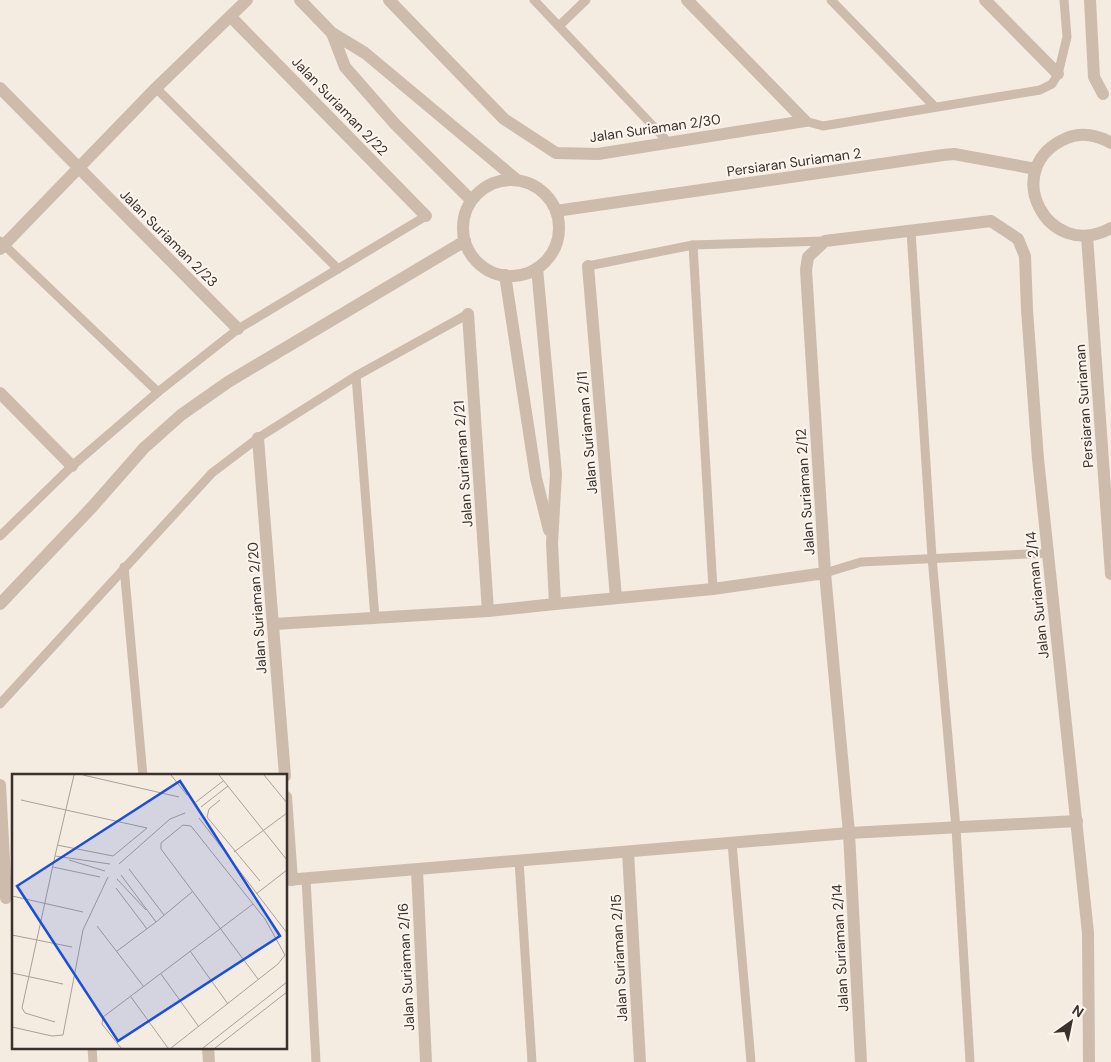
<svg xmlns="http://www.w3.org/2000/svg" width="1111" height="1062" font-family="'DM Sans',sans-serif">
<style>
.lines{fill:none;stroke-linecap:round;stroke-linejoin:round}
.lane{stroke:#cdbbac;stroke-width:9}
.street{stroke:#cdbbac;stroke-width:12}
.labels{text-anchor:middle;dominant-baseline:central;stroke-width:4;stroke-linejoin:round;paint-order:stroke}
.street-label{font-size:14px;fill:#3b302b;stroke:#fbf5ee}
.inset-road{fill:none;stroke:#aaa098;stroke-width:1}
.view{fill:#1d4ed8;fill-opacity:0.15;stroke:#1d4ed8;stroke-width:2.5}
.inset-edge{fill:none;stroke:#3b302b;stroke-width:2.5}
</style>
<rect width="100%" height="100%" fill="#f4ebe1"/>
<g class="lines">
<!-- lane -->
<g class="lane">
<polyline points="534,0 669,143"/>
<polyline points="831,0 934,106"/>
<polyline points="559,26 586,0"/>
<polyline points="156,88 338,269"/>
<polyline points="805,121 823,126 1040,90 1052,84 1058,74 1067,37 1064,0"/>
<polyline points="911,231 932,557 956,828 970,1062"/>
<polyline points="0,241 158,392"/>
<polyline points="693,245 713,589"/>
<polyline points="588,266 693,245 825,241"/>
<polyline points="356,376 375,618"/>
<polyline points="0,536 72,466 158,392 238,329 426,216"/>
<polyline points="124,567 143,776"/>
<polyline points="825,573 861,562 1048,553"/>
<polyline points="0,704 212,473 258,438 356,376 468,314"/>
<polyline points="732,843 751,1062"/>
<polyline points="519,861 532,1062"/>
<polyline points="306,879 316,1062"/>
<polyline points="92,1048 93,1062"/>
</g>
<!-- street -->
<g class="street">
<polyline points="300,0 332,33 365,53 517,180"/>
<polyline points="389,0 504,119 556,153 598,154 805,121"/>
<polyline points="687,0 805,121"/>
<polyline points="985,0 1058,74"/>
<polyline points="1090,0 1094,77 1103,94"/>
<polyline points="231,17 426,216"/>
<polyline points="332,33 345,67 395,124 471,200"/>
<polyline points="0,88 238,329"/>
<path d="M 1111,143 C 1098,135 1081,132 1067,138 C 998,167 1047,263 1111,228"/>
<circle cx="511" cy="228" r="48"/>
<polyline points="556,211 943,155 954,154 1036,169"/>
<polyline points="1087,236 1111,574"/>
<polyline points="0,249 156,88 247,0"/>
<polyline points="588,266 616,598"/>
<polyline points="537,268 556,474 552,543 555,604 713,589 825,573"/>
<polyline points="505,275 536,478 549,530"/>
<polyline points="468,314 488,611"/>
<polyline points="0,393 72,466"/>
<polyline points="258,438 285,776"/>
<polyline points="0,604 93,506 144,448 181,415 228,382 465,241"/>
<polyline points="274,624 488,611 555,604"/>
<polyline points="0,785 6,898"/>
<polyline points="286,797 292,880"/>
<polyline points="628,852 640,1062"/>
<polyline points="417,870 426,1062"/>
<polyline points="286,880 849,833 1077,821"/>
<polyline points="208,1048 209,1062"/>
<polyline points="861,1062 849,833 825,573 806,270 808,257 825,241 991,221 1018,239 1025,256 1027,310 1038,459 1088,933 1089,1062"/>
</g>
</g>
<g class="labels">
<!-- street labels -->
<g class="street-label">
<text transform="translate(340 106) rotate(46)">Jalan Suriaman 2/22</text>
<text transform="translate(655 128) rotate(-8)">Jalan Suriaman 2/30</text>
<text transform="translate(794 162) rotate(-8)">Persiaran Suriaman 2</text>
<text transform="translate(169 238) rotate(45)">Jalan Suriaman 2/23</text>
<text transform="translate(1084 406) rotate(-94)">Persiaran Suriaman</text>
<text transform="translate(587 433) rotate(-95)">Jalan Suriaman 2/11</text>
<text transform="translate(463 464) rotate(-94)">Jalan Suriaman 2/21</text>
<text transform="translate(805 492) rotate(-94)">Jalan Suriaman 2/12</text>
<text transform="translate(1037 595) rotate(-96)">Jalan Suriaman 2/14</text>
<text transform="translate(257 608) rotate(-94)">Jalan Suriaman 2/20</text>
<text transform="translate(840 948) rotate(-93)">Jalan Suriaman 2/14</text>
<text transform="translate(619 958) rotate(-93)">Jalan Suriaman 2/15</text>
<text transform="translate(406 967) rotate(-93)">Jalan Suriaman 2/16</text>
</g>
</g>
<!-- overview -->
<g transform="translate(12 774)">
<rect width="275" height="275" fill="#f4ebe1"/>
<path class="inset-road" d="M 62,1 L 43,82 L 98,90M 71,1 L 167,23M 159,1 L 175,21M 207,1 L 275,86M 252,1 L 275,29M 9,26 L 135,54M 208,26 L 197,35 L 195,43 L 248,107M 184,28 L 211,7M 189,33 L 216,12M 187,44 L 275,159M 45,71 L 101,82 L 135,54M 222,78 L 275,39M 57,86 L 93,97M 107,90 L 158,45 L 173,39M 41,93 L 88,103M 117,95 L 152,141M 109,101 L 144,148 L 180,118M 105,105 L 134,136M 104,114 L 135,155M 244,120 L 275,96M 0,122 L 71,138M 85,152 L 132,213M 0,161 L 60,173M 105,177 L 144,148M 178,177 L 216,230M 0,199 L 51,210M 149,200 L 187,253M 72,216 L 91,243M 119,223 L 156,274M 43,248 L 13,239 L 10,234 L 43,82M 0,253 L 40,262 L 51,261 L 71,156 L 96,103M 109,274 L 90,250 L 91,243 L 241,130M 159,274 L 266,190 L 273,181 L 253,145 L 179,52 L 171,51 L 149,69 L 149,75 L 246,205M 191,274 L 275,208M 203,274 L 275,218"/>
<path class="view" d="M 168,7 L 268,162 L 106,267 L 5,112 Z"/>
<rect width="275" height="275" class="inset-edge"/>
</g>
<!-- north arrow -->
<g transform="translate(1071 1022) rotate(33)" stroke="#fbf5ee" stroke-width="4" paint-order="stroke">
<path d="M0-4L9 19L0 12L-9 19Z" fill="#3b302b"/>
<text y="-8" font-size="14" font-weight="bold" text-anchor="middle" fill="#3b302b">N</text>
</g>
</svg>
